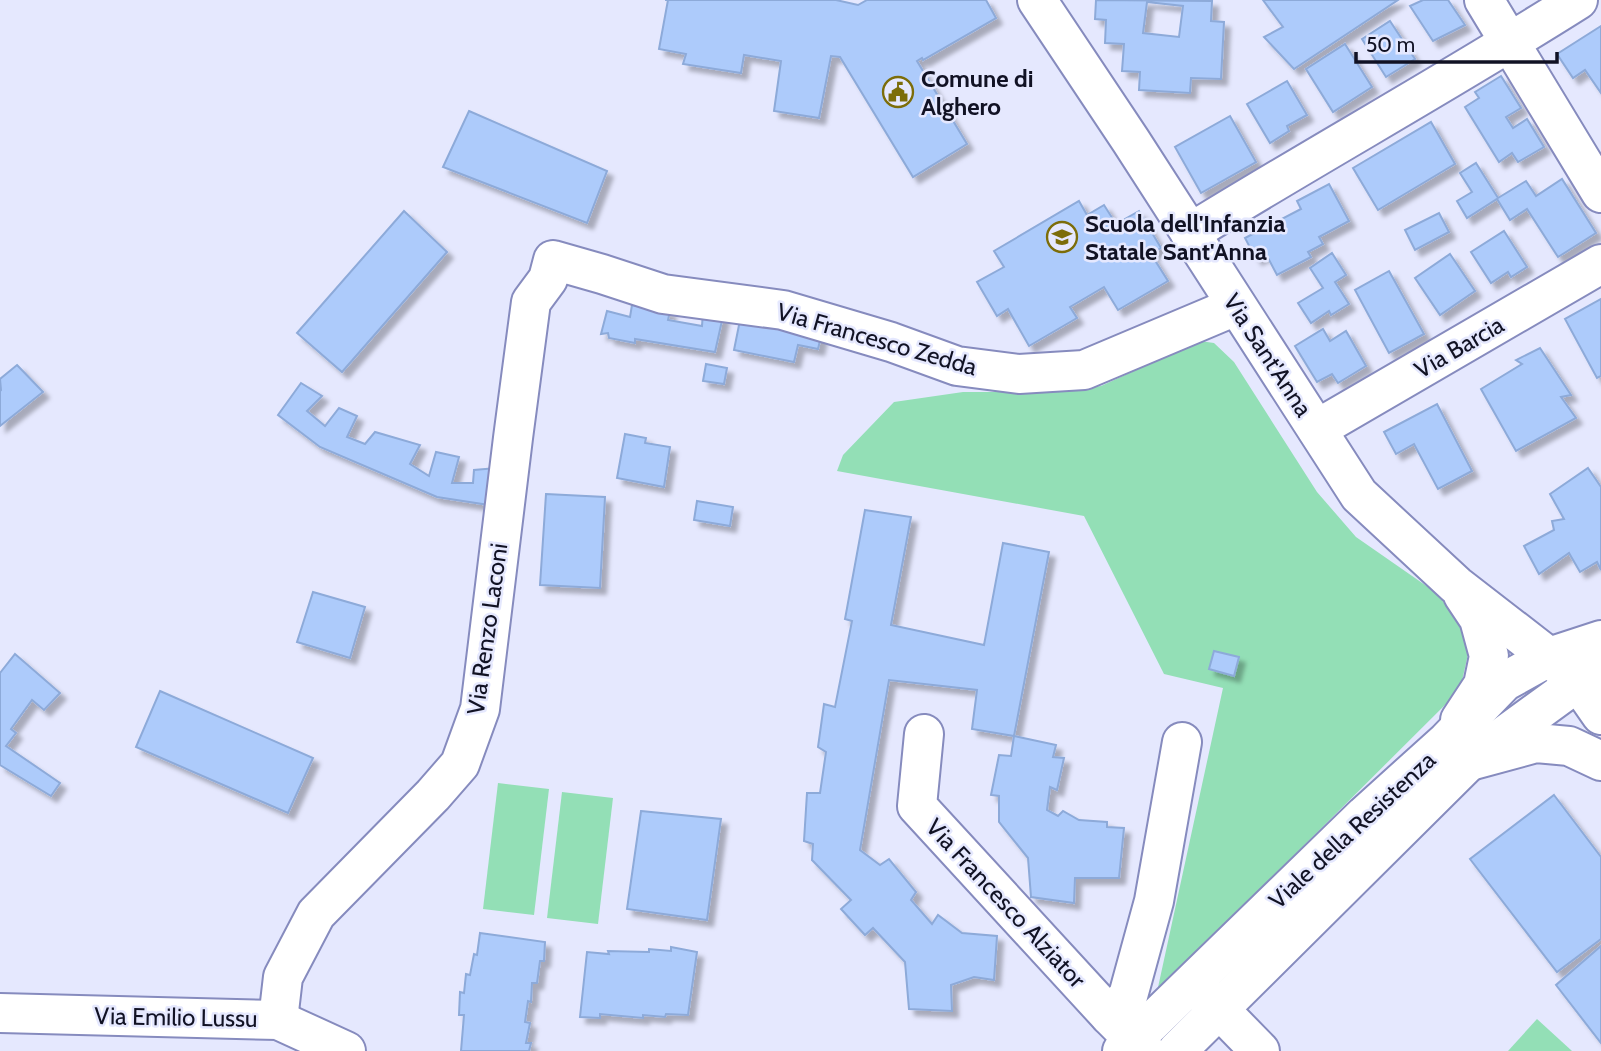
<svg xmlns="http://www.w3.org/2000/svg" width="1601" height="1051" font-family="Cabin,sans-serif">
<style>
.green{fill:#93dfb6}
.building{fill:#adcbfb;stroke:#8daad9;stroke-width:2;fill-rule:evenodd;filter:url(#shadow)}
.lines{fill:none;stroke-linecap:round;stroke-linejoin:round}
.minor-casing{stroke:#868bbe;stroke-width:42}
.major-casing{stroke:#868bbe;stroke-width:42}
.minor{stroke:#fff;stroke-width:38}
.major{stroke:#fff;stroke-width:38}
.labels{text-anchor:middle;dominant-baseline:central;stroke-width:5;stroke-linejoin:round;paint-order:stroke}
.poi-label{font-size:24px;font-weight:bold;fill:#111224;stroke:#e5e8fe;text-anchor:start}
.street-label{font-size:24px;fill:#111224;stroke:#e5e8fe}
</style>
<defs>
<filter id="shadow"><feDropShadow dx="6" dy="6" stdDeviation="2" flood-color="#0004"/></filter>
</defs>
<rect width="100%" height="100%" fill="#e5e8fe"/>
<!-- green -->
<g class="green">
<polygon points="1200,341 1214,343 1234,362 1317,492 1356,537 1438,594 1460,626 1468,654 1460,690 1157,992 1223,688 1164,674 1084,516 837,471 843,455 894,402 963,392 1050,392 1101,386"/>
<polygon points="498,783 549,789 534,915 483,909"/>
<polygon points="562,792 613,798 598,924 547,918"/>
<polygon points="1537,1019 1572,1051 1508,1051"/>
</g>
<!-- building -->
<g class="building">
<polygon points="665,0 836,0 858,5 867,0 986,0 996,18 923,60 922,58 917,61 967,144 913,177 840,57 831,56 819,118 774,111 781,61 744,55 741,73 683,64 686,54 659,49 668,0"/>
<path d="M 1096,0 L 1212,1 L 1211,21 L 1224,22 L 1221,79 L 1191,78 L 1190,93 L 1139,90 L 1140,72 L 1122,71 L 1124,44 L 1105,43 L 1106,20 L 1095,19 ZM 1147,2 L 1183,6 L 1179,37 L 1143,33 Z"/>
<polygon points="1263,0 1398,0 1294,69 1264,37 1283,27"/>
<polygon points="1423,0 1448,0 1465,25 1433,41 1410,6"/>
<polygon points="1390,21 1415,59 1386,77 1362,39"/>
<polygon points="1601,26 1601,93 1585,70 1573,78 1557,54"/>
<polygon points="1345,44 1372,87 1333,112 1306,69"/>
<polygon points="1501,76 1521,108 1506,117 1513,128 1527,119 1544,147 1518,162 1512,153 1499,162 1465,107 1479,98 1475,92"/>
<polygon points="1287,81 1307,115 1287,126 1289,131 1270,143 1247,104"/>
<polygon points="469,111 607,171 587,223 443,167"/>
<polygon points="1230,116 1256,162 1201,193 1175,147"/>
<polygon points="1431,122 1455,164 1378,210 1353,168"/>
<polygon points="1476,163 1498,198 1526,181 1536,196 1562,179 1596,233 1558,257 1527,209 1510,220 1497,199 1467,218 1457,201 1472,192 1460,173"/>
<polygon points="1329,184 1349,221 1319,237 1323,244 1308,252 1311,257 1277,275 1266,254 1256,259 1245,238 1301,209 1297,201"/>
<polygon points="1079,201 1087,215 1104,205 1116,224 1139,211 1161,248 1151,254 1168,281 1118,310 1104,287 1070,307 1077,318 1029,346 1008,309 997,316 977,282 1004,267 994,251"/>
<polygon points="404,211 447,252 342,372 297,333"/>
<polygon points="1439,213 1449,232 1415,250 1405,230"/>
<polygon points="1504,231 1527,267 1511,277 1508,272 1491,283 1471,252"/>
<polygon points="1332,253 1346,275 1335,282 1349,304 1331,315 1329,311 1311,323 1298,303 1323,288 1310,268"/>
<polygon points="1450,254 1475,291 1440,315 1415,278"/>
<polygon points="1389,271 1424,334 1389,353 1355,290"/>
<polygon points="1601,299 1601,376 1597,378 1565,319"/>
<polygon points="632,305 670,311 668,320 702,326 703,312 723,316 715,352 635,339 635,343 609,338 608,333 601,334 607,311 630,317"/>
<polygon points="740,320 823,328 818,349 798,345 794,362 734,350"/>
<polygon points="1323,329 1330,341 1346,331 1366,366 1338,383 1332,374 1317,382 1295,346"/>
<polygon points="1540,348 1571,395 1561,397 1576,418 1516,451 1481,389 1522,364 1516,360"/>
<polygon points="706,364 727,368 724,384 703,381"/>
<polygon points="17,365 43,392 0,426 0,391 1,390 0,379"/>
<polygon points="301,383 322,396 307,411 325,426 339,408 357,416 347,437 365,444 375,432 420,445 410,464 429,476 436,452 459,457 452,483 473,483 474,470 496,468 489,505 437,497 320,447 278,415"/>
<polygon points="1437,404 1472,471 1438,489 1414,444 1396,454 1384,432"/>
<polygon points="625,434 646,438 645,443 670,447 664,487 617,478"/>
<polygon points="1588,468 1601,487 1601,570 1597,562 1580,572 1569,553 1539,574 1524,546 1554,530 1552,521 1564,519 1550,494"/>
<polygon points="546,494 605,497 600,588 540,585"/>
<polygon points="697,501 733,507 730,526 694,520"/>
<polygon points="865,510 911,517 891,625 984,645 1003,543 1049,552 1014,736 972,729 977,690 889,680 860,850 880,865 889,859 916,892 911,900 932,924 938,915 962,933 997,936 994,980 974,977 951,985 952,1011 909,1009 905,962 873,928 865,935 841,909 851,900 812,860 813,844 804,841 807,793 820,793 826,752 818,747 824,704 835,707 852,621 845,619"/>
<polygon points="313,592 365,607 350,658 297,642"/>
<polygon points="1214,651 1239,657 1234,676 1209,669"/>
<polygon points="15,654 60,693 44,710 32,700 11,729 16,733 6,746 60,783 51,796 0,765 0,673"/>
<polygon points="160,691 313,758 288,813 136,747"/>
<polygon points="1014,736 1056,745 1053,757 1064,758 1057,790 1050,787 1047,810 1058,816 1063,811 1079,820 1107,822 1107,827 1124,828 1119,878 1075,878 1074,903 1031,897 1028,858 999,822 999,796 991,795 999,755 1011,756"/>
<polygon points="1554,795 1601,857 1601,939 1557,972 1470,859"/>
<polygon points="641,811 721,819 707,920 627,909"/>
<polygon points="480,933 545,942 544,961 540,961 537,983 532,983 531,1002 528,1001 525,1022 530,1023 526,1043 531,1043 529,1051 461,1051 464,1015 459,1015 460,992 464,993 466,974 470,975 474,954 477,955"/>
<polygon points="1601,946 1601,1043 1556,985"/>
<polygon points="671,947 697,952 688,1015 666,1014 665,1017 643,1015 643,1018 600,1014 600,1018 580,1017 587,952 609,954 608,951 649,952 649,949 671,951"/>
</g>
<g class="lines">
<!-- minor casing -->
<g class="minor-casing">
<g id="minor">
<polyline points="1037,0 1131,141 1359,495 1456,585 1549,657 1578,682 1601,715"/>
<polyline points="1484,0 1601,193"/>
<path d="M 1190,233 C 1318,154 1450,81 1578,0"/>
<polyline points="1317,429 1601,264"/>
<polyline points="1460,720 1483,685 1489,656 1479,619 1463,595"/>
<polyline points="924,734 917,806 1110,1016 1145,1051"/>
<polyline points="1470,761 1536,743 1569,746 1601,761"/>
<polyline points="1194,986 1219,1009 1260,1051"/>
<polyline points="0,1013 278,1020 346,1051"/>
<polyline points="1110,1016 1128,996 1154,901 1182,742"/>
<polyline points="278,1020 283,977 316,914 433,795 460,764 480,709 513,438 531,302 548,279 553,260 602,274 663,294 783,310 891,342 957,366 1019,374 1084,370 1236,306"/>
</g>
</g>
<!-- major casing -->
<g class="major-casing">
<g id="major">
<polyline points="1122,1051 1365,815 1447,741 1504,682 1549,657 1601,640"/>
<polyline points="1177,1051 1468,762 1578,682 1601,674"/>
</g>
</g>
<!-- minor -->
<use href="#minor" class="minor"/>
<!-- major -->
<use href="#major" class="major"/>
</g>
<!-- icons -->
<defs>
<g id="civic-ring" transform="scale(1.575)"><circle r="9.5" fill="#e5e8fe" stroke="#7c6d09" stroke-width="1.5"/><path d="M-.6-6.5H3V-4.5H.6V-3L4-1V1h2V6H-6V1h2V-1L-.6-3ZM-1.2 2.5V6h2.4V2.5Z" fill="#7c6d09"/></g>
<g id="school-ring" transform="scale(1.575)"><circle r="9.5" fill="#e5e8fe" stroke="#7c6d09" stroke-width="1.5"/><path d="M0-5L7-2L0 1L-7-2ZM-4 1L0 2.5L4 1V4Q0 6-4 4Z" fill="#7c6d09"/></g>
</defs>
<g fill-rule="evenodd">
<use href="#civic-ring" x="898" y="92"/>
<use href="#school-ring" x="1062" y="237"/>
</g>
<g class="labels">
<!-- poi labels -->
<g class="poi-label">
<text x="921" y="78">Comune di<tspan x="921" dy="28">Alghero</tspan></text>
<text x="1085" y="223">Scuola dell'Infanzia<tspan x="1085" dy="28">Statale Sant'Anna</tspan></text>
</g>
<!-- street labels -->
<g class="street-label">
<text transform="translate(877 339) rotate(16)">Via Francesco Zedda</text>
<text transform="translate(1459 347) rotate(-30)">Via Barcia</text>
<text transform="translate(1268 355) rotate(57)">Via Sant'Anna</text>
<text transform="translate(487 629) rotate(-82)">Via Renzo Laconi</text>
<text transform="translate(1352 830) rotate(-43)">Viale della Resistenza</text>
<text transform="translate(1006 903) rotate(47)">Via Francesco Alziator</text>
<text transform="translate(176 1017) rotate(1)">Via Emilio Lussu</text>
</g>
</g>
<!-- scale -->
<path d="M1356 52v10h201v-10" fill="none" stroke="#111224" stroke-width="3.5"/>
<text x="1366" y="52" font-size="21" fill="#111224" stroke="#e5e8fe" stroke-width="5" paint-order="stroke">50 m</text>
</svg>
